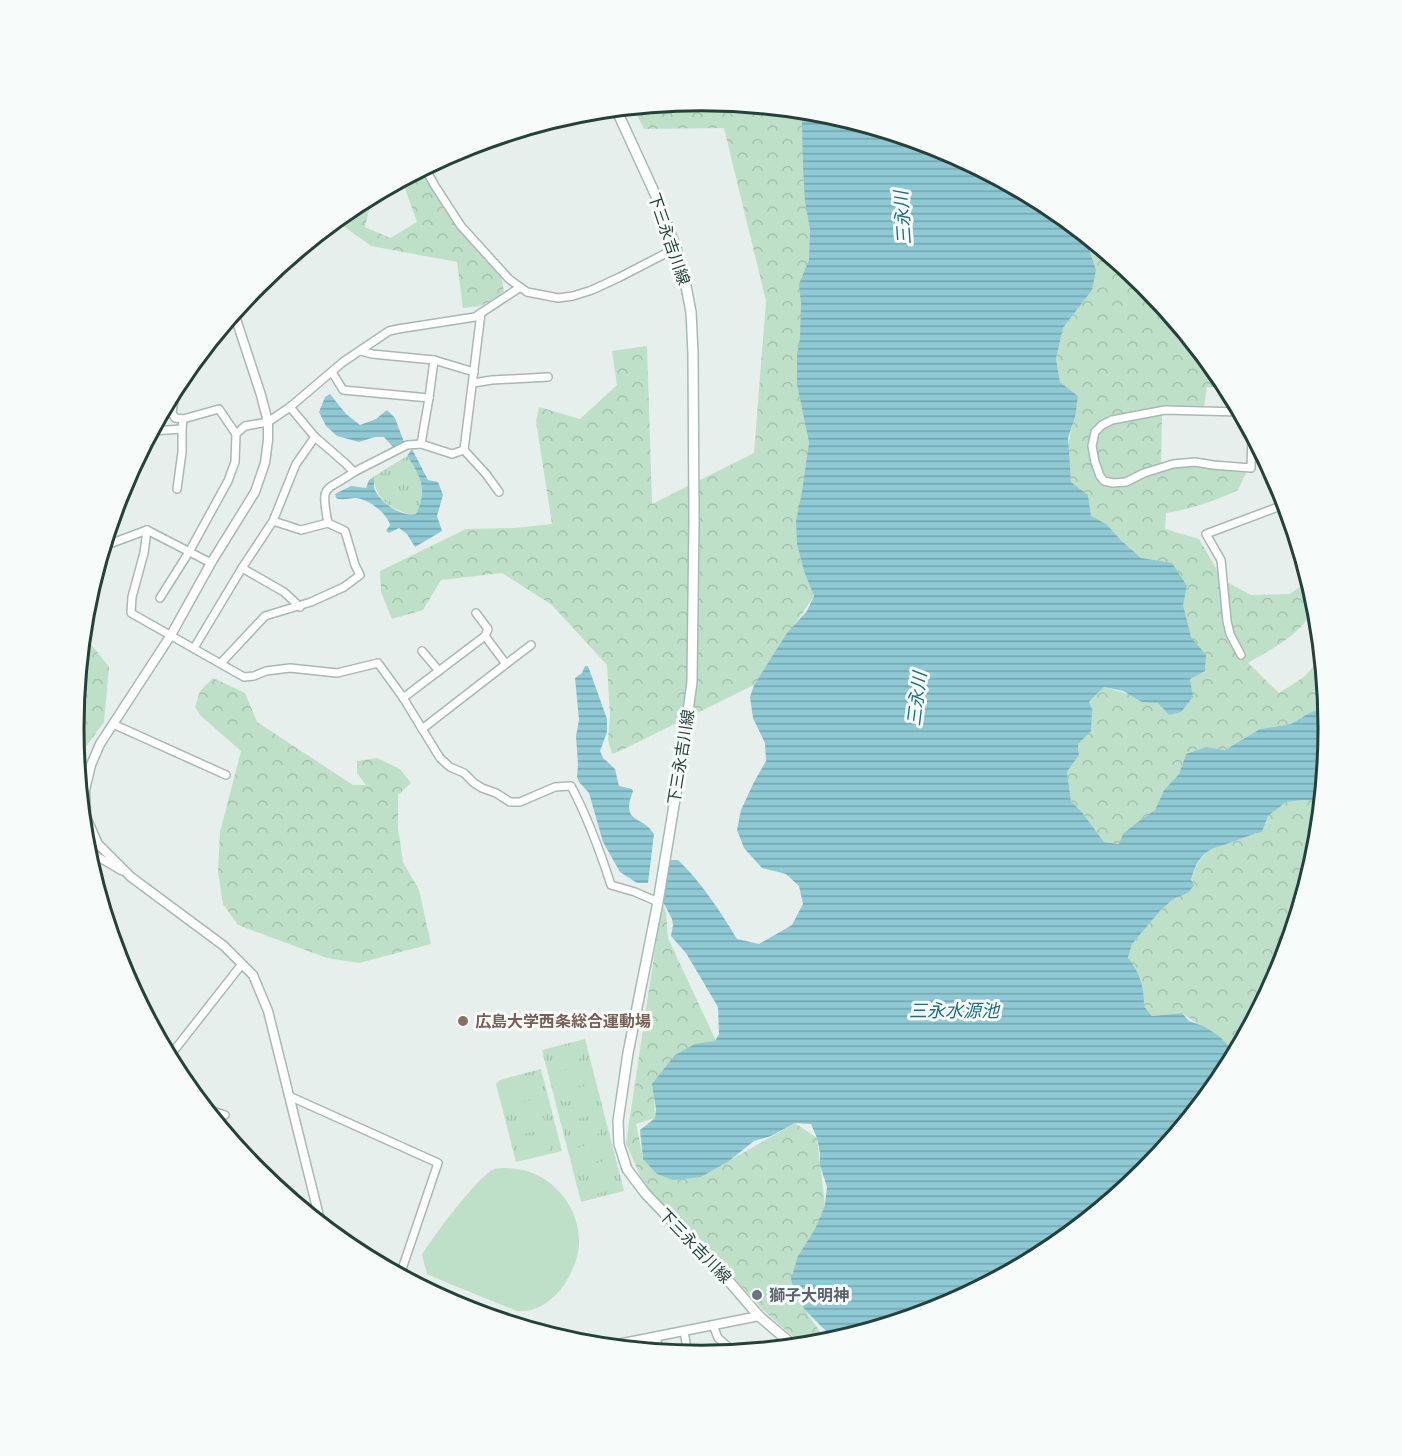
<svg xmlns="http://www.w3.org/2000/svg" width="1402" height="1456" font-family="Helvetica,'Noto Sans JP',sans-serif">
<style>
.forest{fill:url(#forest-crowns)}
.park{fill:url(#park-tufts)}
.garden{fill:#bfe0c8}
.water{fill:url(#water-rules)}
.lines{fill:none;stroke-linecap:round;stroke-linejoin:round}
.minor-casing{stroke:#a8b8b2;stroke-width:10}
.tertiary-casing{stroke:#a8b8b2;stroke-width:11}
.secondary-casing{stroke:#a4bbb3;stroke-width:12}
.minor{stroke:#fff;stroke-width:7}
.tertiary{stroke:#fff;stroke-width:8}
.secondary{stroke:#fff;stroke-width:9}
.education-dot{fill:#8d6e63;stroke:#f7fbf9;stroke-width:2}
.worship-dot{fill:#6b7280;stroke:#f7fbf9;stroke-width:2}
.labels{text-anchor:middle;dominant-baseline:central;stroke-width:6;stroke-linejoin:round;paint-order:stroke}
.street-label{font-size:16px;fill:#24423a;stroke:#f7fbf9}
.education-label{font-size:16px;font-weight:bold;fill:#785e54;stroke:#f7fbf9;text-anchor:start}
.worship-label{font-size:16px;font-weight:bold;fill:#5b616d;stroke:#f7fbf9;text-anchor:start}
.water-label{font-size:18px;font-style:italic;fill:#1c6f80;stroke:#f7fbf9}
.rim{fill:none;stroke:#24423a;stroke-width:3}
</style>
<defs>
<pattern id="forest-crowns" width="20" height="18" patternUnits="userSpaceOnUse" patternTransform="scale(1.5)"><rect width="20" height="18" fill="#bfe0c8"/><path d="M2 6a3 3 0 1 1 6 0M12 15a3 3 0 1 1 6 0" fill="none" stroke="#a4c1ad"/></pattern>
<pattern id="park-tufts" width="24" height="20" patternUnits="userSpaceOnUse" patternTransform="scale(1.5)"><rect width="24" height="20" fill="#bfe0c8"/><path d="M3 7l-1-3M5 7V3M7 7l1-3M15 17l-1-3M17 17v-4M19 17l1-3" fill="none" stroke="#a4c1ad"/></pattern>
<pattern id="water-rules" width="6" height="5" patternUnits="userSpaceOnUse" patternTransform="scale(1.5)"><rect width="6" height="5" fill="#8ec9d4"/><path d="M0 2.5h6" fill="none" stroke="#74a5ad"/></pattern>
</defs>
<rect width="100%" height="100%" fill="#e6efeb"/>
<!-- forest -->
<g class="forest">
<polygon points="701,101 804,111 818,281 809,442 797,536 814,596 754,685 622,750 612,754 608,740 610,715 607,665 552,605 502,573 441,580 423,610 392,619 381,592 380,571 466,529 515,528 552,524 536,421 539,407 580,419 617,385 612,351 647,346 652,504 754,453 766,301 724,128 644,129 633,107"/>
<polygon points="422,169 447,205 501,271 504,293 481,306 463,308 457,262 371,246 335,220 353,206 371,196 372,197 365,227 390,238 417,222 402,180"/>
<path d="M 1076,228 L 1145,285 L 1223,380 L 1227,387 L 1207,387 L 1203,414 L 1162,415 L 1161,463 L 1247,471 L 1238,490 C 1215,501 1192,509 1166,513 L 1165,529 L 1199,539 L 1223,580 L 1251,595 L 1290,594 L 1309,580 C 1311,587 1315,596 1314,603 C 1309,631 1270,650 1248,663 L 1279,693 L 1304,677 L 1322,657 L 1326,706 L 1309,713 L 1291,724 L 1260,729 L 1225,750 L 1206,747 L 1186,754 L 1179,774 L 1164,790 L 1155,810 L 1119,844 L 1104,842 L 1081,811 L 1071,801 L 1067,772 L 1079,755 L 1078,744 L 1089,703 L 1104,687 L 1158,703 L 1141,558 L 1110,529 L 1091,516 L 1088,495 L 1071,482 L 1068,446 L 1078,396 L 1060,382 L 1056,359 L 1063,328 L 1078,308 L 1096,270 Z"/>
<polygon points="83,634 109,667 104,722 83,751 78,774 74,728"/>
<polygon points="213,678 245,693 257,722 353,785 366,785 357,773 357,761 377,758 400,769 411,783 398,795 398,828 403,862 419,890 431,944 359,963 327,958 238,925 223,904 218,872 220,832 241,751 201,716 195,707 200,691"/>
<path d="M 1304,800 L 1321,802 L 1316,851 L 1281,968 L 1236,1052 L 1182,1013 L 1152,1016 L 1144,1006 L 1128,958 L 1132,944 L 1160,911 L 1173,899 L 1188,893 C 1193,873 1196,856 1217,847 C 1222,844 1229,843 1235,841 C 1244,838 1252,834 1262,832 L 1268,816 L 1286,802 Z"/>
<polygon points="662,903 666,913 668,938 716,1041 654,1091 655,1118 636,1124 643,1158 701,1177 795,1123 817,1138 825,1205 815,1229 805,1310 825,1339 835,1340 823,1344 803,1345 764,1311 700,1240 647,1192 626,1143"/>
</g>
<!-- park -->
<g class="park">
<path d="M 407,456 C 415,468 423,482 423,496 C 423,502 419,509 416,514 C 409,516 405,513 398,510 C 383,504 375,493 373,477 Z"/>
<polygon points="585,1039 624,1191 581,1202 542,1050"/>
<polygon points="541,1069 562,1151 516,1162 496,1084 500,1080"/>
</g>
<!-- garden -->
<g class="garden">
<polygon points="579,1048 582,1058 554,1065 552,1054"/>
<polygon points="585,1066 587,1076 560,1083 557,1072"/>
<polygon points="533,1079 536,1089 508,1096 506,1086"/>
<polygon points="589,1085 591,1095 564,1102 561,1092"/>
<polygon points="539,1098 542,1109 514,1116 511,1105"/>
<polygon points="594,1103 597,1114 569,1121 567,1110"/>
<polygon points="544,1118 546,1129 519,1135 516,1125"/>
<polygon points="598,1122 601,1133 573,1140 571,1129"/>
<polygon points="549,1138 551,1149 524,1156 521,1145"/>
<polygon points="603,1141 606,1152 578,1159 576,1148"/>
<polygon points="609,1160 611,1171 584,1177 581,1167"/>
<path d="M 508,1168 C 514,1169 521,1169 527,1171 C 566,1183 590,1228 574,1266 C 568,1279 562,1291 550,1300 C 540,1308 530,1312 517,1311 L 450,1284 L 427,1274 L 422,1255 C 431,1239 479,1175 494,1169 C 498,1168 504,1168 508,1168 Z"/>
<polygon points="613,1178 616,1189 588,1196 585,1185"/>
</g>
<!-- water -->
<g class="water">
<path d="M 803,111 L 824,113 L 941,148 L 1050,206 L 1072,224 L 1087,244 L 1096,270 L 1092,290 L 1063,328 L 1056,359 L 1060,382 L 1078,396 L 1075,417 L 1068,438 L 1071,482 L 1088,495 L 1091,516 L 1106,524 L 1121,540 L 1141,558 L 1172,563 L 1187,586 L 1183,605 L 1191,637 L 1206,655 L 1205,671 L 1190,679 L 1193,697 L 1181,712 L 1169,715 L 1158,703 L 1142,702 L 1123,691 L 1104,687 L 1089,702 L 1092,710 L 1091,731 L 1078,744 L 1079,755 L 1067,772 L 1071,801 L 1081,811 L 1104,842 L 1119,844 L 1123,834 L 1139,821 L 1155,810 L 1164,790 L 1179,774 L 1186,754 L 1206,747 L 1225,750 L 1260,729 L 1291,724 L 1309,713 L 1326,706 L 1328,728 L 1321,802 L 1304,800 L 1286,802 L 1268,816 L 1262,832 C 1252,834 1244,838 1235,841 C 1223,846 1209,847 1201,858 C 1196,863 1193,873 1191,880 L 1194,885 L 1188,893 L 1173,899 L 1160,911 L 1132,944 L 1128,958 C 1140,973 1144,986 1144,1006 L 1152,1016 L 1182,1013 L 1189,1021 L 1203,1026 L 1219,1036 L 1232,1049 L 1237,1050 L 1223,1077 L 1144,1172 L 1049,1250 L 941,1308 L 839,1339 L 833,1338 L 805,1310 L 796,1296 L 791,1279 L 798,1256 L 815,1229 L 825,1205 L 827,1187 L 820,1165 L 820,1153 L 817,1138 L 811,1124 L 795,1123 L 771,1136 L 754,1141 L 729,1161 L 701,1177 L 673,1180 L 657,1174 L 643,1159 L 640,1130 L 655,1118 L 656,1109 L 652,1084 L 675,1055 L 695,1044 L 715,1041 L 719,1034 L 718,1007 L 686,953 L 671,936 L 673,925 L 672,919 L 662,900 L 668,860 L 678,860 C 702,883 720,911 737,939 L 759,944 L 792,925 L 803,904 L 799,886 L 786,874 L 762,868 L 744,848 L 737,830 L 741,810 L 754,782 L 766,761 L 765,743 L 753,718 L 750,697 L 754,685 L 787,633 L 807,611 L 814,596 L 804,571 L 797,544 L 796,521 L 802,492 L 809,442 L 797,384 L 797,355 L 800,338 L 801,303 L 799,284 L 809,260 L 810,229 L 805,202 L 803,167 L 802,123 Z"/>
<polygon points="330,394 346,414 360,425 376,419 387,410 395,418 405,445 393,447 384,437 375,437 359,442 337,436 326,426 319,412 325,397"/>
<path d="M 412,449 L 428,480 L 438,482 L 443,495 L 437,516 L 442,531 L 415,547 L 407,534 L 399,528 L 389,533 L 386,531 L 390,525 C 387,513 368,499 356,498 C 348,498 343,501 336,498 L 335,494 L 351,486 L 366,488 L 369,480 L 374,477 C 374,480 374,484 374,487 C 377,501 402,518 416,514 C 428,492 421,476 407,456 Z"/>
<path d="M 585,666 L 588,666 L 607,719 L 607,732 L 600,751 L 603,758 L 615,769 L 619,786 L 632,789 L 633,791 C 620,824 643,815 654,834 L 648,883 L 637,883 L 620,872 L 603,842 L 589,793 L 579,782 L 577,777 L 578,764 L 576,736 L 579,720 L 575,678 L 582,673 Z"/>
</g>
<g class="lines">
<!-- minor casing -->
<g class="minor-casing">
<g id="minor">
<polyline points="425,168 435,186 461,226 509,279 527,292 558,298 573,296 592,290 620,277 676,248"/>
<polyline points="361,351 372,354 434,360 474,372"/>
<polyline points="332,372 343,390 429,398 421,444 452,454 464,450 481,313"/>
<polyline points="473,383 492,380 548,377"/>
<polyline points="429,398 434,360"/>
<polyline points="1240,412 1165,410 1112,420 1102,425 1095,432 1092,446 1095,462 1100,476 1104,481 1113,483 1126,482 1144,473 1173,464 1195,462 1213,465 1251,468 1252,434"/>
<polyline points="172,413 176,385"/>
<polyline points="160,415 172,413 175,418 183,419 182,429 182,452 177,489"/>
<polyline points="152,431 182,429"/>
<polyline points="236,434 245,426 268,422 290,407 343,362 389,331 398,329 475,317 519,288"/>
<polyline points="464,450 486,474 499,492"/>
<polyline points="354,472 407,445 421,444"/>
<polyline points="273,521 301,530 328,523"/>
<path d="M 147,530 L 144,553 L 132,597 L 131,613 L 244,677 L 254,676 L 266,671 L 290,668 L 337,673 L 378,663 L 402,696 L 440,758 L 450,767 L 464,773 L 474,783 L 482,788 L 496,793 L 510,802 L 520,802 L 555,787 L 571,786 C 588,818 600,851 611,885 L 635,892 L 658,902"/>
<polyline points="104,546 147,530 211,563"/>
<polyline points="242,568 284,592 300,607"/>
<polyline points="160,598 189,552 228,481 235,462 236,434 219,409 183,419"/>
<polyline points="476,613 488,629 485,636"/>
<polyline points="194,648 242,568 273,521 296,464 315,437"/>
<polyline points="422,651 439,671"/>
<polyline points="1241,655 1230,634 1227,621 1221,560 1206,534 1286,504"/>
<path d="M 221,663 L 265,616 L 311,602 L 344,587 L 360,575 L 355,565 L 345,531 L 328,523 C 320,482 325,493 354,472 L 345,463 L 315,437 L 290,407"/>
<polyline points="506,664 531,645"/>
<polyline points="403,698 485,636 506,664 422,729"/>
<polyline points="113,724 226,775"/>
<polyline points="86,850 122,871"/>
<polyline points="169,1057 242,964"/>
<polyline points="289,1096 438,1163 400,1275"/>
<polyline points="206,1109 225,1115"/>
<polyline points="713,1325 718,1338 734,1352"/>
<polyline points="684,1331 688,1354"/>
<polyline points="656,1337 659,1351"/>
</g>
</g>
<!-- tertiary casing -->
<g class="tertiary-casing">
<g id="tertiary">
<polyline points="234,313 261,395 268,422 268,440 265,463 255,492 211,563 171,635 100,744 91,765 85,790 86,817 98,844 131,877 224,946 253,975 268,1011 321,1224"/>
<polyline points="608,1346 759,1316"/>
</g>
</g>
<!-- secondary casing -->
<g class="secondary-casing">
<polyline id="secondary" points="616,109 656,196 676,248 684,276 691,312 693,353 694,520 692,682 681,763 658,902 628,1053 618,1121 619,1144 627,1169 645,1193 687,1237 702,1250 759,1316 794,1346"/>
</g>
<!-- minor -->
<use href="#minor" class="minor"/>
<!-- tertiary -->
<use href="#tertiary" class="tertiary"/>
<!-- secondary -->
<use href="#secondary" class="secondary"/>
</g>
<!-- markers -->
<circle class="education-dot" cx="463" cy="1021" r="6"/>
<circle class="worship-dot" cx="757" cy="1295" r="6"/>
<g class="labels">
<!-- street labels -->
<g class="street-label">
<text transform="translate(669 239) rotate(71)">下三永吉川線</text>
<text transform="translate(681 757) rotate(-81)">下三永吉川線</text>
<text transform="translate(695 1246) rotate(46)">下三永吉川線</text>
</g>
<!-- education labels -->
<g class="education-label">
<text x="475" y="1021">広島大学西条総合運動場</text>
</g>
<!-- worship labels -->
<g class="worship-label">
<text x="769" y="1295">獅子大明神</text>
</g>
<!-- water labels -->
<g class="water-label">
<text transform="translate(903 218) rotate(-94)">三永川</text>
<text transform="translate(917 699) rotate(-83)">三永川</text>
<text x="954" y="1011">三永水源池</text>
</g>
</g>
<!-- crop -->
<path d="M0 0H1402V1456H0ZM84 728a617 617 0 1 1 1234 0a617 617 0 1 1-1234 0Z" fill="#f7fbf9" fill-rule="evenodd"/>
<path class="rim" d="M84 728a617 617 0 1 1 1234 0a617 617 0 1 1-1234 0Z"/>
</svg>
